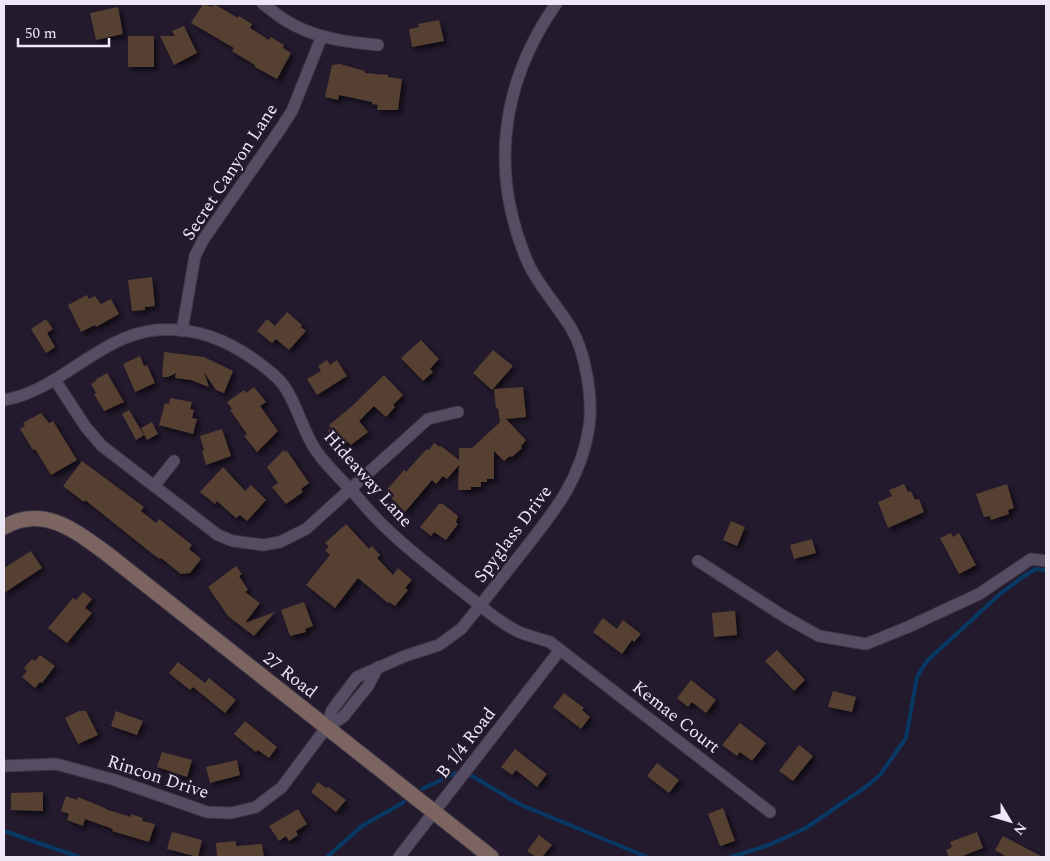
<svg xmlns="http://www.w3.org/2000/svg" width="1050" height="861" font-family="Spectral,serif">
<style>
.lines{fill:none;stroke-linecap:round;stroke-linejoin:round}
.stream{stroke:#083864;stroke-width:4}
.building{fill:#563f33;filter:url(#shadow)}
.street-casing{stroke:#3e3746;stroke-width:13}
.secondary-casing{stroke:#3e3746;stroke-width:17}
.street{stroke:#574d63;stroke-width:11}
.secondary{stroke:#7c6560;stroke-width:15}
.labels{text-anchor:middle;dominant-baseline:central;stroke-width:5;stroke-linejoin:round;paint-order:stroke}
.street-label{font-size:18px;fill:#eee8f6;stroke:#231a2d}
</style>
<defs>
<filter id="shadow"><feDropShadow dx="3.5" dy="3.5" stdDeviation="2.5" flood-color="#0009"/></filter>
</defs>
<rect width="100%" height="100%" fill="#231a2d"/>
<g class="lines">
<!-- stream -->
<g class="stream">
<polyline points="472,776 519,804 647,857"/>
<polyline points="422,789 456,773"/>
<polyline points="4,831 79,857"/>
<polyline points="327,857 362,826 404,802"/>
<polyline points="731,857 769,845 806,828 867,786 880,775 906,738 917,677 927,661 1000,594 1024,576 1036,569 1046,570"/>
</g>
</g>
<!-- building -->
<g class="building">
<polygon points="203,4 212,7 214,4 238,18 239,16 252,24 250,28 269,40 271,37 284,45 283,48 291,53 277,79 255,67 255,65 232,51 234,48 191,23"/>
<polygon points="118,7 123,34 96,40 90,13"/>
<polygon points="439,20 444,41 412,47 409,29 419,27 418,24"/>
<polygon points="184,26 197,53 174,65 160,36 175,36 172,31"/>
<rect x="128" y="36" width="26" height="31"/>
<polygon points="340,64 365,71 365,73 388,75 388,77 402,79 398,110 377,110 378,105 372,104 372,102 339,95 338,100 325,97 332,65"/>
<polygon points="152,277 155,306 145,307 145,310 132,311 128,280"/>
<polygon points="87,295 89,299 95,296 101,304 111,299 119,314 96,327 95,325 81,332 68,305"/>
<polygon points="287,312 302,325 301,327 306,331 289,350 276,339 272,343 257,331 267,319 275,326"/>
<polygon points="46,319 53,329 47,333 55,347 46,353 31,329"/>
<polygon points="421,340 439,359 430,369 433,372 423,381 401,358"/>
<polygon points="493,350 513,366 492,390 473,373"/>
<polygon points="164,352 204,357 233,371 224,393 216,390 204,372 209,387 191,380 175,378 176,373 168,377 162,377"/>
<polygon points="140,356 144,366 147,365 155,383 135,392 123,364"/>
<polygon points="327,360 330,365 337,360 347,376 317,395 307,379 321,371 318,366"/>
<polygon points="107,373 124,402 104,411 94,394 96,393 91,384 96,381 95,380"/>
<polygon points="384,375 403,395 393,405 395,407 386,417 374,406 359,421 368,432 351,445 348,442 345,445 342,441 338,444 328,431 331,428 329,425 351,407"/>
<polygon points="254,387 266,402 260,406 278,431 257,452 244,436 247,434 230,410 232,409 227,402 244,390 246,393"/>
<polygon points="523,387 526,417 506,419 526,440 521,446 522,448 512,457 510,456 504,461 494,451 494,479 487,479 487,482 481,482 481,487 471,487 471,490 458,490 459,465 447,479 443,476 436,484 432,480 405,512 385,492 404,470 406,472 422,454 427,449 429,450 434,443 440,447 441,446 459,460 459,448 472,448 500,422 498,408 496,409 494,389"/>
<polygon points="170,398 192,402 190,409 194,410 192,418 197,419 193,434 159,425 165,403 169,404"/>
<polygon points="129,410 144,435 136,440 122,414"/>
<polygon points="41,413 49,423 53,421 77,460 51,475 35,449 33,450 20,429 25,426 23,423"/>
<polygon points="152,422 158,434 147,440 141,428"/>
<polygon points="222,429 231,456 206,465 202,451 204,450 200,436"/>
<polygon points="284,450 285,452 287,451 309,483 301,489 303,492 286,504 272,487 278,483 267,467"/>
<polygon points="82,461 144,507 141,511 156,523 159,519 192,545 189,549 201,559 190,573 181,574 161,558 160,559 154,555 85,500 84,502 63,486"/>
<polygon points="223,467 245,491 251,485 266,500 247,521 240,515 236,518 217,501 215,504 200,492"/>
<polygon points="904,484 908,492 911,491 915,500 919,499 924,512 888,528 878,502 892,496 889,490"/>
<polygon points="1007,484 1014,508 1008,510 1009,514 991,520 990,516 984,517 976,494"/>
<polygon points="439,504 443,504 458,516 456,522 458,524 446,540 434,532 431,536 420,527"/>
<polygon points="731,521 745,527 737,546 723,540"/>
<polygon points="346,524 369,549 372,546 380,555 377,558 393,575 398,568 412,580 405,588 408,590 395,606 389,602 388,603 358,578 335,608 306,585 330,555 325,550 329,547 325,543"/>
<polygon points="951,533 953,537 959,533 976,565 959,574 940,538"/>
<polygon points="812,539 816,553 794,559 790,545"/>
<polygon points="31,551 42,568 4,593 4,568"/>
<polygon points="236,566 242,574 239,576 248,590 245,592 260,603 245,623 275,612 254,636 228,616 208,587"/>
<polygon points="83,592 92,599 85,608 92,613 67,643 48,628 73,598 76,600"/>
<polygon points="304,602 313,626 305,629 306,632 290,636 281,610"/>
<polygon points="732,611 735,611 737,635 714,637 712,613"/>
<polygon points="603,618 617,629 623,620 641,634 634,642 632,640 622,654 593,632"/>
<polygon points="777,650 805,680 794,691 765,661"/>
<polygon points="40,655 55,666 42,683 40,682 35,688 22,677 27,671 24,668 32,659 35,661"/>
<polygon points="178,662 205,683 209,678 236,700 225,713 193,687 190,690 170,674 169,673"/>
<polygon points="691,680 716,700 706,713 692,702 688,707 677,698"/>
<polygon points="833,691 856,697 852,712 828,707"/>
<polygon points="564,693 584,708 582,710 590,717 581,729 553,707"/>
<polygon points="79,711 86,711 98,735 78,744 65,718"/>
<polygon points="116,711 143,721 137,735 111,726"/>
<polygon points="245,721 277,747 269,758 258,750 256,752 234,734"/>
<polygon points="740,723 766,743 752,761 740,752 737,756 722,745"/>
<polygon points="799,745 813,756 793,781 779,771"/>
<polygon points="515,749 547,774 537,787 516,770 512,775 501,767"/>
<polygon points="162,752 192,760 187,777 157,767"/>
<polygon points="237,760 240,775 210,783 206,767"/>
<polygon points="657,763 679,780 669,793 647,776"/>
<polygon points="318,782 326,788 327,787 330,788 346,800 336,812 311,792"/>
<polygon points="43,792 43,811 11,810 11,793"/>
<polygon points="66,796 77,800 78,797 105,808 105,809 131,817 131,814 143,818 142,821 155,824 149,842 112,831 113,829 85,819 83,826 67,820 69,814 61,811"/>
<polygon points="723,808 735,841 720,846 708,814"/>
<polygon points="298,809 307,824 296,831 298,835 289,841 286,836 279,841 269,826"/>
<polygon points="172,832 202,840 198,857 167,849"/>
<polygon points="977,832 983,848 960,857 949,857 946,850 952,847 950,842"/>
<polygon points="539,835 552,845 542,857 536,857 527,851"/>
<polygon points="1003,836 1020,845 1043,857 1007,857 995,850"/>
<polygon points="236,841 236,846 262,844 264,857 217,857 216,843"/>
</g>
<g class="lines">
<!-- street casing -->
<g class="street-casing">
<g id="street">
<path d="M 263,4 C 270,9 277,15 285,20 C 313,38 346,42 378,45"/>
<polyline points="182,331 195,256 203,240 281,128 292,111 322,36"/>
<polyline points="55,380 85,426 102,446 218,535 233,541 263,545 280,542 306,529 428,419 458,412"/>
<path d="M 4,400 C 60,391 99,335 157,330 C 196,327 228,340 259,363 C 268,370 277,376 284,386 C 299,407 303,435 320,456 C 329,468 340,478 351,490 C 362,502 372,515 384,526 C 407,549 434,569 459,589 C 478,603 496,621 517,631 C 527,636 539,638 550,642 L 770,812"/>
<polyline points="154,486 174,461"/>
<polyline points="698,561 785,617 819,636 866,644 908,627 979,594 1031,559 1046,561"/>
<polyline points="326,728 343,717 368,686 378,667"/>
<path d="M 4,766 L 56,764 L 115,780 L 207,812 L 231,813 L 256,807 L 282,787 L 326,728 L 332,710 L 357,677 L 405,656 L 439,645 L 461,629 C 481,605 500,580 520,555 C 552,514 581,481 589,427 C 593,399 586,353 571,328 C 559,308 539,286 529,265 C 489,175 500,84 556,4"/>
<polyline points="399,857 560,650"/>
</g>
</g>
<!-- secondary casing -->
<g class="secondary-casing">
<path id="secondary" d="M 4,527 C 44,505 74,530 106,553 L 491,857"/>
</g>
<!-- street -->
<use href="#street" class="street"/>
<!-- secondary -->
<use href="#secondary" class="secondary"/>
</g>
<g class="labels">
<!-- street labels -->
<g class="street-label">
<text transform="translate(230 172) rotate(-57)">Secret Canyon Lane</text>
<text transform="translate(368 479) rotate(48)">Hideaway Lane</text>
<text transform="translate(513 534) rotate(-53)">Spyglass Drive</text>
<text transform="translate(290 675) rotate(38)">27 Road</text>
<text transform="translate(676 717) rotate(38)">Kemae Court</text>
<text transform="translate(466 743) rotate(-52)">B 1/4 Road</text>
<text transform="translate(158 777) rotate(18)">Rincon Drive</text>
</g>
</g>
<!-- border -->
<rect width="1050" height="861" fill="none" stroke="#eee8f6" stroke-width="10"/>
<!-- north arrow -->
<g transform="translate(1010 821) rotate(128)" stroke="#231a2d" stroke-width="4" paint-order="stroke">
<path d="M0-4L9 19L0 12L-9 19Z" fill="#eee8f6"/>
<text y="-8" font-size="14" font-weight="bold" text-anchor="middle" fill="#eee8f6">N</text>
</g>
<!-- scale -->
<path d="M18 38v8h91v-8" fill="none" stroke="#eee8f6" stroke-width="2.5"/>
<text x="25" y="38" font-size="15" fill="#eee8f6" stroke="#231a2d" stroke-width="4" paint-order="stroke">50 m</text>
</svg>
